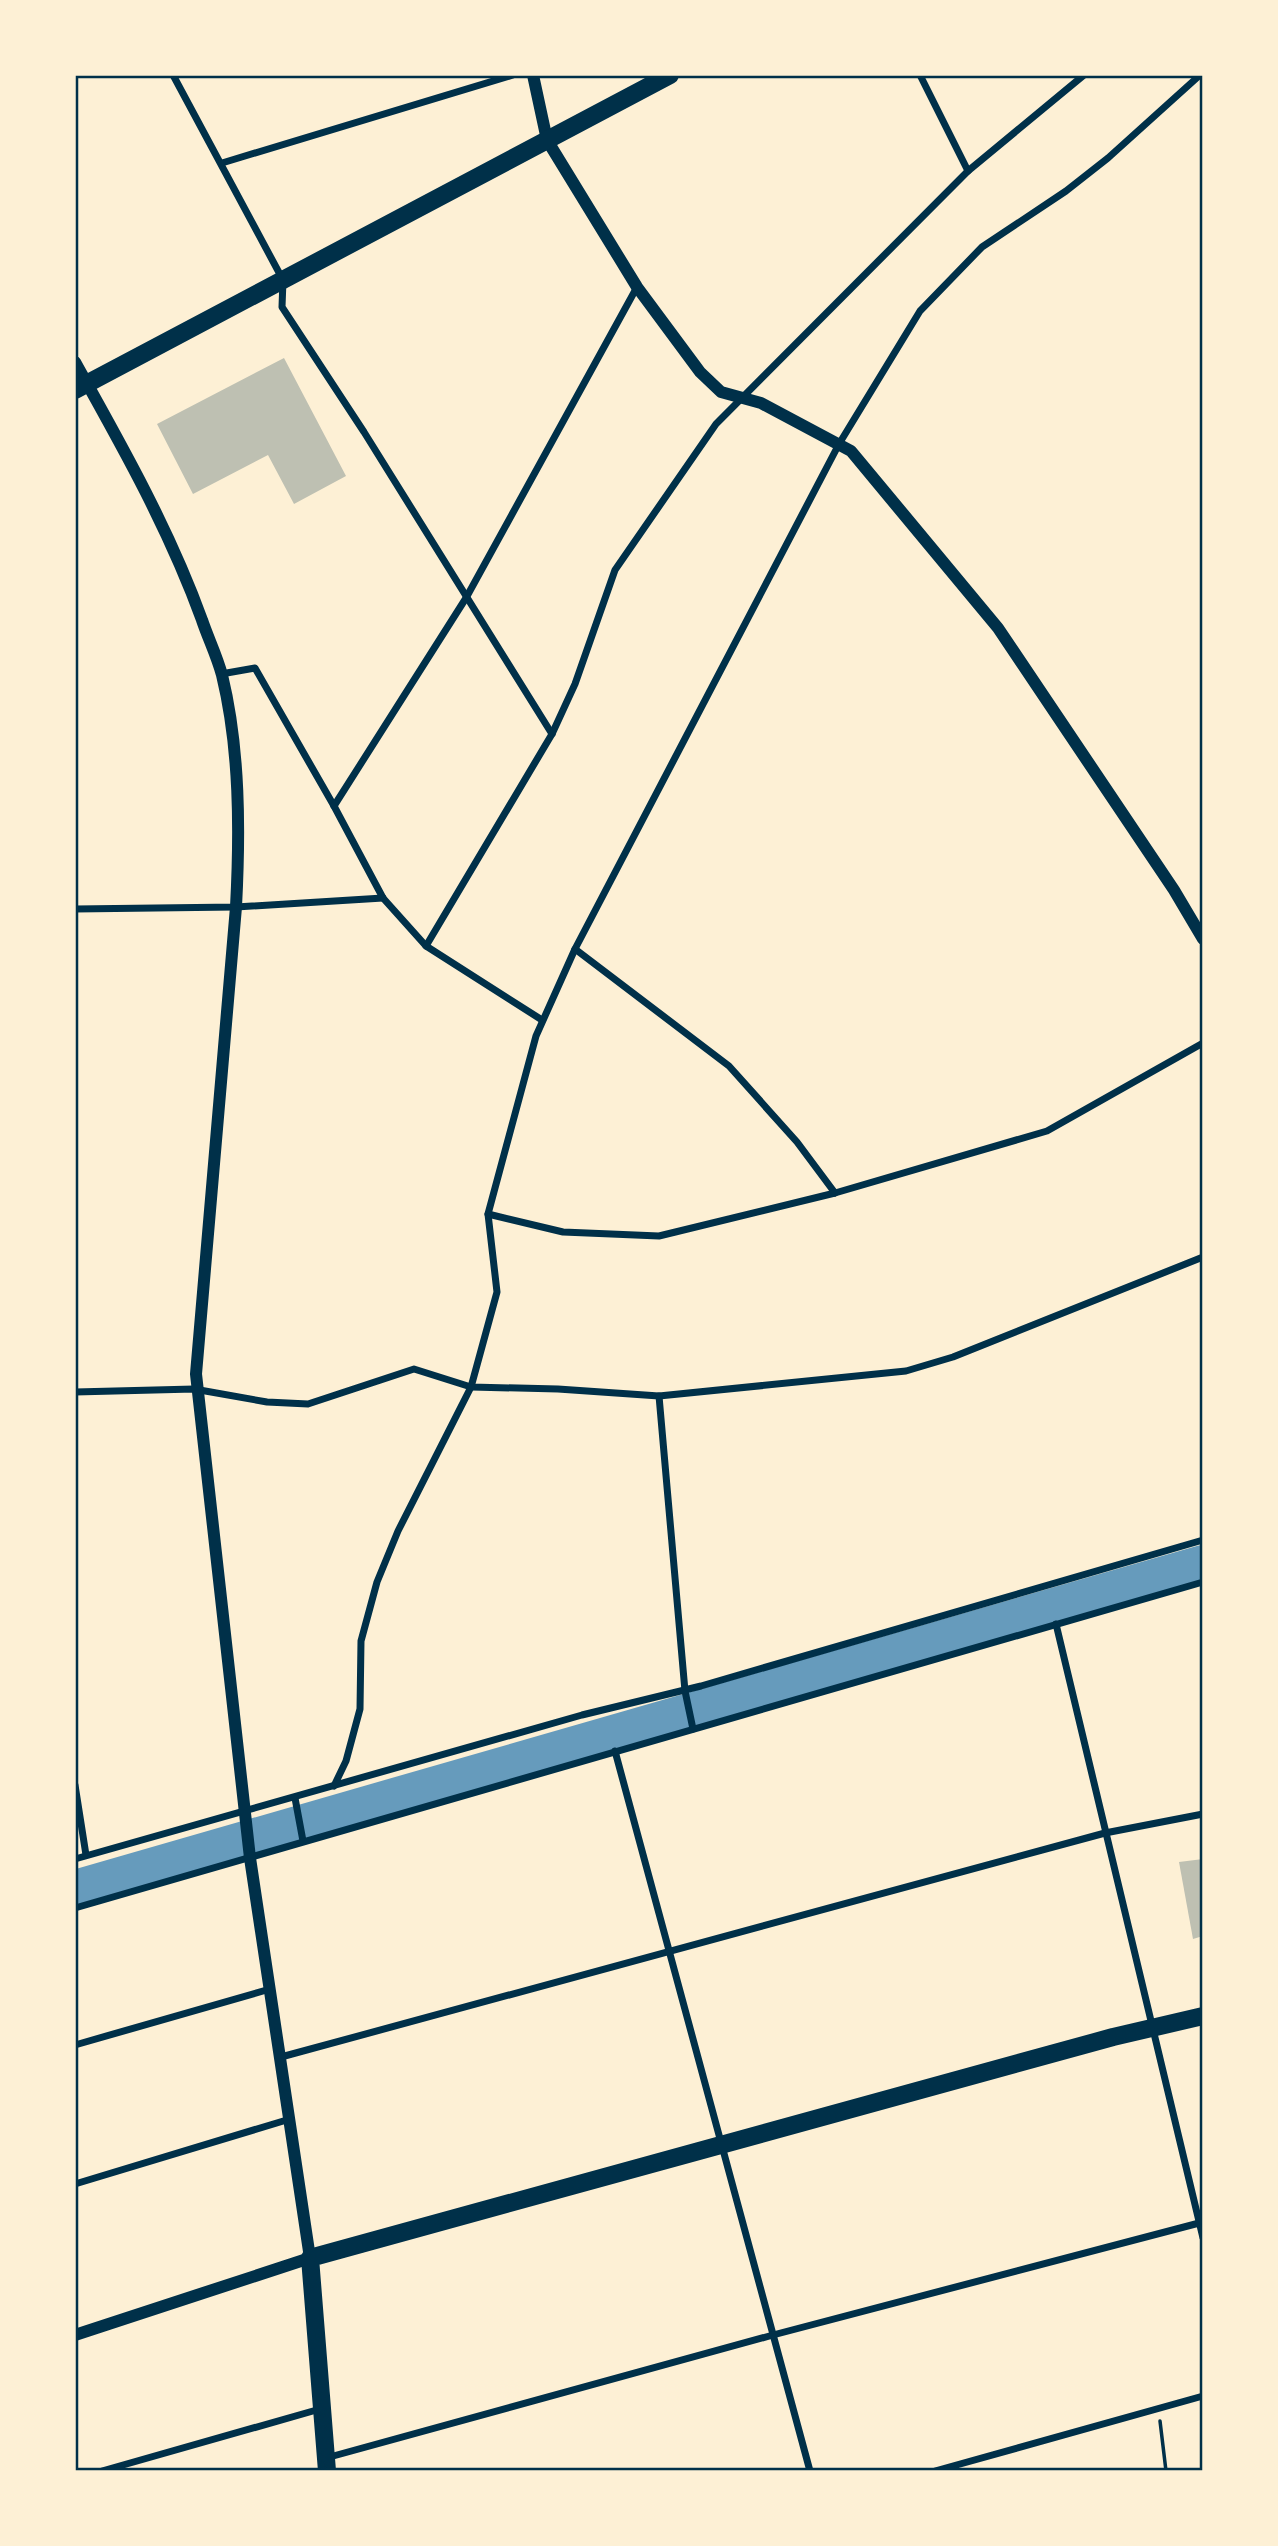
<svg xmlns="http://www.w3.org/2000/svg" width="1278" height="2546" font-family="Rubik,sans-serif">
<style>
.lines{fill:none;stroke-linecap:round;stroke-linejoin:round}
.river{stroke:#669bbc;stroke-width:38}
.building{fill:#bec0b2}
.path{stroke:#003049;stroke-width:3.5}
.minor{stroke:#003049;stroke-width:7}
.tertiary{stroke:#003049;stroke-width:12}
.primary{stroke:#003049;stroke-width:18}
.neatline{fill:none;stroke:#003049;stroke-width:2.5}
</style>
<rect width="100%" height="100%" fill="#fdf0d5"/>
<g class="lines">
<!-- river -->
<polyline class="river" points="75,1889 1203,1564"/>
</g>
<!-- building -->
<g class="building">
<polygon points="284,358 346,476 294,504 268,455 193,494 157,424"/>
<polygon points="1203,1859 1203,1936 1193,1939 1179,1862"/>
</g>
<g class="lines">
<!-- path -->
<polyline class="path" points="1160,2421 1166,2471"/>
<!-- minor -->
<g class="minor">
<polyline points="173,75 283,280 282,307 364,432 552,734"/>
<polyline points="920,75 968,171"/>
<polyline points="222,163 513,75"/>
<polyline points="221,674 255,668 334,806 383,898 426,946 542,1020"/>
<polyline points="334,806 466,598 637,287"/>
<polyline points="75,909 236,907 383,898"/>
<polyline points="426,946 552,734 575,684 615,570 716,424 968,171 1084,75"/>
<polyline points="575,949 729,1066 797,1142 835,1193"/>
<polyline points="488,1214 563,1232 659,1236 835,1193 1047,1131 1203,1043"/>
<polyline points="75,1392 194,1389 267,1402 308,1404 414,1369 471,1387 558,1389 659,1396 906,1371 953,1357 1203,1257"/>
<polyline points="659,1396 685,1691 693,1729"/>
<polyline points="1056,1624 1203,2238"/>
<polyline points="615,1751 810,2471"/>
<polyline points="75,1785 86,1855"/>
<polyline points="334,1786 346,1761 360,1709 361,1641 377,1582 398,1531 471,1387 497,1292 488,1214 536,1036 575,949 839,444 920,311 982,247 1066,191 1108,158 1200,75"/>
<polyline points="295,1798 303,1841"/>
<polyline points="75,1859 582,1715 701,1686 1203,1540"/>
<polyline points="75,1908 1203,1582"/>
<polyline points="75,2045 270,1989"/>
<polyline points="281,2057 1105,1833 1203,1814"/>
<polyline points="75,2184 290,2119"/>
<polyline points="326,2458 773,2335 1203,2222"/>
<polyline points="102,2471 320,2409"/>
<polyline points="935,2471 1203,2396"/>
</g>
<!-- tertiary -->
<g class="tertiary">
<polyline points="533,75 547,140 637,287 700,372 721,392 761,403 851,451 998,628 1174,890 1203,939"/>
<path d="M 75,362 C 122,446 169,529 202,620 C 208,638 217,656 222,675 C 240,749 240,831 236,907 L 196,1374 L 250,1858 L 310,2258 L 75,2335"/>
</g>
<!-- primary -->
<g class="primary">
<polyline points="75,390 670,75"/>
<polyline points="327,2471 310,2258 1113,2037 1203,2016"/>
</g>
</g>
<!-- border -->
<rect width="1278" height="2546" fill="none" stroke="#fdf0d5" stroke-width="154"/>
<rect x="77" y="77" width="1124" height="2392" class="neatline"/>
</svg>
